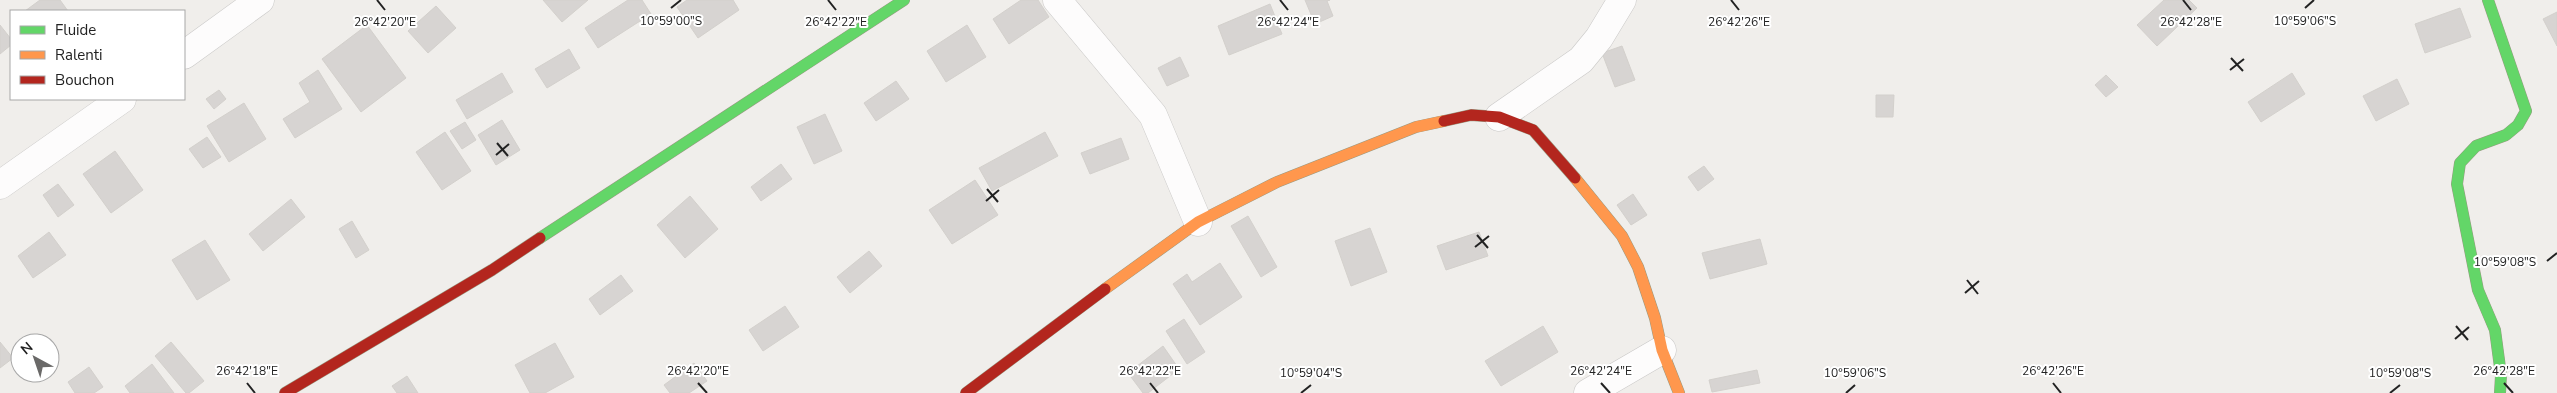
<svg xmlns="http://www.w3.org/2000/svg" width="2557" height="393" font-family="'Nunito Sans',sans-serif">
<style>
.building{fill:#d7d4d2;stroke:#d3d0cc}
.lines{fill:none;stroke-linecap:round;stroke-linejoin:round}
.street-casing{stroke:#c9c8c7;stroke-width:29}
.fast-casing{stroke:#989a82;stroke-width:12}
.slow-casing{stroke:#989a82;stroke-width:12}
.jam-casing{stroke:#989a82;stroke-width:12}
.street{stroke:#fdfcfc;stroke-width:28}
.fast{stroke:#63d668;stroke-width:11}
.slow{stroke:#ff974d;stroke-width:11}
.jam{stroke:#b3261e;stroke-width:11}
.ticks{fill:none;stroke:#222;stroke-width:2}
.ticks-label{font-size:12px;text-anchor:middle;fill:#222;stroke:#fff;stroke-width:4;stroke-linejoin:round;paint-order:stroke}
</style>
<rect width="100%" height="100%" fill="#f0eeeb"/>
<!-- building -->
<g class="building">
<polygon points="40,0 60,0 68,11 25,11"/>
<polygon points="543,0 588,0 562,22"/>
<polygon points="628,0 642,0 651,14 598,48 585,28"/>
<polygon points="687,0 733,0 739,10 698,38 677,7"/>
<polygon points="1021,0 1038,0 1049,17 1009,44 993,19"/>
<polygon points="1305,0 1330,0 1327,1 1333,16 1315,24"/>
<polygon points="2164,0 2189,0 2197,8 2157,46 2137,25"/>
<polygon points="1270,4 1282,34 1229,55 1218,26"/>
<polygon points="436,6 456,28 428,53 408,31"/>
<polygon points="2460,8 2471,37 2425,53 2415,24"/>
<polygon points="2557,12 2557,46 2543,19"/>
<polygon points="0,25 11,39 11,45 0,54"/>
<polygon points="367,25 406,78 361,112 322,59"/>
<polygon points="967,25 986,57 946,82 927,51"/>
<polygon points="1622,46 1635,80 1615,87 1602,53"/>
<polygon points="569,49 580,68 547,88 535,69"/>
<polygon points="1180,57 1189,76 1167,86 1158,68"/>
<polygon points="318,70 342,109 295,138 283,119 310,102 299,83"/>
<polygon points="502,73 513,92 467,119 456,100"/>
<polygon points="2292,73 2305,94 2261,122 2248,102"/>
<polygon points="2106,75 2118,87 2106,97 2095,85"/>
<polygon points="2397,79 2409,104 2376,121 2363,96"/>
<polygon points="896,81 909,99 876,121 864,103"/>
<polygon points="219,90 226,99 214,109 206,99"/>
<polygon points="1876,95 1894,95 1893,117 1876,117"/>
<polygon points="244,103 266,139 229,162 207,126"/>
<polygon points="825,114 842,151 814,164 797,127"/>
<polygon points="502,120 520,150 496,165 478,135"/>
<polygon points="465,122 476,140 462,149 450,131"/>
<polygon points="445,132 471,171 442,190 416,152"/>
<polygon points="1045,132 1058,156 992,191 979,168"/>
<polygon points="207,137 221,157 203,168 189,149"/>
<polygon points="1121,138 1129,159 1090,174 1081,153"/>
<polygon points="115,151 143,190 111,213 83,174"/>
<polygon points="781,164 792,179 761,201 751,187"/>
<polygon points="1704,166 1714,179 1698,191 1688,177"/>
<polygon points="975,180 998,215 952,244 929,210"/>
<polygon points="58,184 74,205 58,217 43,195"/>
<polygon points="1633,194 1647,215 1631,225 1617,205"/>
<polygon points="690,196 718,229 685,258 657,225"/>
<polygon points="291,199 305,217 263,251 249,234"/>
<polygon points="1248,216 1277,267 1261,277 1231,226"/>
<polygon points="352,221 369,250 356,258 339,229"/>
<polygon points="1370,228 1387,272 1351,286 1335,241"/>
<polygon points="49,232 66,255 33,278 18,256"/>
<polygon points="1479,232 1488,256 1446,270 1437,246"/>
<polygon points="1760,239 1767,264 1710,279 1702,253"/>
<polygon points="205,240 230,280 197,300 172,260"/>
<polygon points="869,251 882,266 850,293 837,277"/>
<polygon points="1220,263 1242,297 1200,325 1173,284 1187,274 1192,282"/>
<polygon points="621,275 633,291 600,315 589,299"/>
<polygon points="785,306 799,327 763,351 749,330"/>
<polygon points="1184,319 1205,352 1187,364 1166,331"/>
<polygon points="1543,326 1558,352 1501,386 1485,361"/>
<polygon points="0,342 13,358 0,368"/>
<polygon points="171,342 204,381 189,393 186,393 155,356"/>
<polygon points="555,343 574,377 545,393 530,393 515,365"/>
<polygon points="1163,346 1179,369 1148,393 1143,393 1128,373"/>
<polygon points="694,363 707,381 689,393 670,393 664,385"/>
<polygon points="152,364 174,393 130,393 125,386"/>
<polygon points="89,367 103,387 94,393 75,393 68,382"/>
<polygon points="1757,370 1760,383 1712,392 1709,380"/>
<polygon points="407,376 418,393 397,393 392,386"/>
</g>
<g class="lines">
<!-- street casing -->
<g class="street-casing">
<g id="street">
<polyline points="1057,0 1153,115 1198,222"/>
<polyline points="184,55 260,0"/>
<polyline points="1499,117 1581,60 1599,38 1622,0"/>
<polyline points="0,185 122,99"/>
<polyline points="1588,393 1662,350"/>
</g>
</g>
<!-- fast casing -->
<g class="fast-casing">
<g id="fast">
<polyline points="2488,0 2526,111 2518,125 2506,135 2476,146 2460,163 2457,184 2478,290 2495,330 2501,375 2500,393"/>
<polyline points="540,238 904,0"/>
</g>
</g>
<!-- slow casing -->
<g class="slow-casing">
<g id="slow">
<polyline points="1575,178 1622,236 1638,267 1655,318 1662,350 1679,393"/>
<polyline points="1105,289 1198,222 1277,182 1416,127 1444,121"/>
</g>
</g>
<!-- jam casing -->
<g class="jam-casing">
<g id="jam">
<polyline points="1444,121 1471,115 1499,117 1533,130 1575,178"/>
<polyline points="285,393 492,270 540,238"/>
<polyline points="966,393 1105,289"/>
</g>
</g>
<!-- street -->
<use href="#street" class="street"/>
<!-- fast -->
<use href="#fast" class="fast"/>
<!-- slow -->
<use href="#slow" class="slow"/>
<!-- jam -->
<use href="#jam" class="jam"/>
</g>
<!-- ticks -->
<path class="ticks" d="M 377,0 L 385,10M 828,0 L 836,10M 1280,0 L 1288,10M 1731,0 L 1739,10M 2183,0 L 2191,10M 671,8 L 681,0M 2305,8 L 2314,0M 2231,58 L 2243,71M 2230,70 L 2244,59M 497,143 L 508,156M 496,155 L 509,144M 987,189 L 998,202M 986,201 L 999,190M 1477,235 L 1488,248M 1475,247 L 1489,236M 2547,261 L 2557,253M 1967,280 L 1978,294M 1965,293 L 1979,281M 2456,326 L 2468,340M 2455,339 L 2469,327M 247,383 L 255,393M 698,383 L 707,393M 1150,383 L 1158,393M 1601,383 L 1610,393M 2053,383 L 2061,393M 2504,383 L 2513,393M 1301,393 L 1311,385M 1846,393 L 1855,385M 2390,393 L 2400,385"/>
<g class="ticks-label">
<text x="671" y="25">10°59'00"S</text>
<text x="2305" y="25">10°59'06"S</text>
<text x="385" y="26">26°42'20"E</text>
<text x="836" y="26">26°42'22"E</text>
<text x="1288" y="26">26°42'24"E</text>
<text x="1739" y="26">26°42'26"E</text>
<text x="2191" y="26">26°42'28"E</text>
<text x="2505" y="266">10°59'08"S</text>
<text x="247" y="375">26°42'18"E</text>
<text x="698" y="375">26°42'20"E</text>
<text x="1150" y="375">26°42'22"E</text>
<text x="1601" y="375">26°42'24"E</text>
<text x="2053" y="375">26°42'26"E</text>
<text x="2504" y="375">26°42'28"E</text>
<text x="1311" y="377">10°59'04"S</text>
<text x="1855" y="377">10°59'06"S</text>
<text x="2400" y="377">10°59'08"S</text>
</g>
<!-- legend -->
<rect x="10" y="10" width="175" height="90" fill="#ffffff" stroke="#a7a7a7"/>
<rect x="20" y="26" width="25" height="8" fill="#63d668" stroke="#a7a7a7"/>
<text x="55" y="35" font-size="15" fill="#222222">Fluide</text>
<rect x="20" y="51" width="25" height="8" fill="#ff974d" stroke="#a7a7a7"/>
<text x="55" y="60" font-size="15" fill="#222222">Ralenti</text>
<rect x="20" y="76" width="25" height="8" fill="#b3261e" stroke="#a7a7a7"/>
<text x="55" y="85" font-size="15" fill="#222222">Bouchon</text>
<!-- north arrow -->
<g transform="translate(35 358) rotate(320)"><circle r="24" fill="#ffffff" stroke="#a7a7a7"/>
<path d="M0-4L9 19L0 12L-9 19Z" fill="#6a6968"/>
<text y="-8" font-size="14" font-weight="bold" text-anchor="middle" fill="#222222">N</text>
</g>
</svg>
